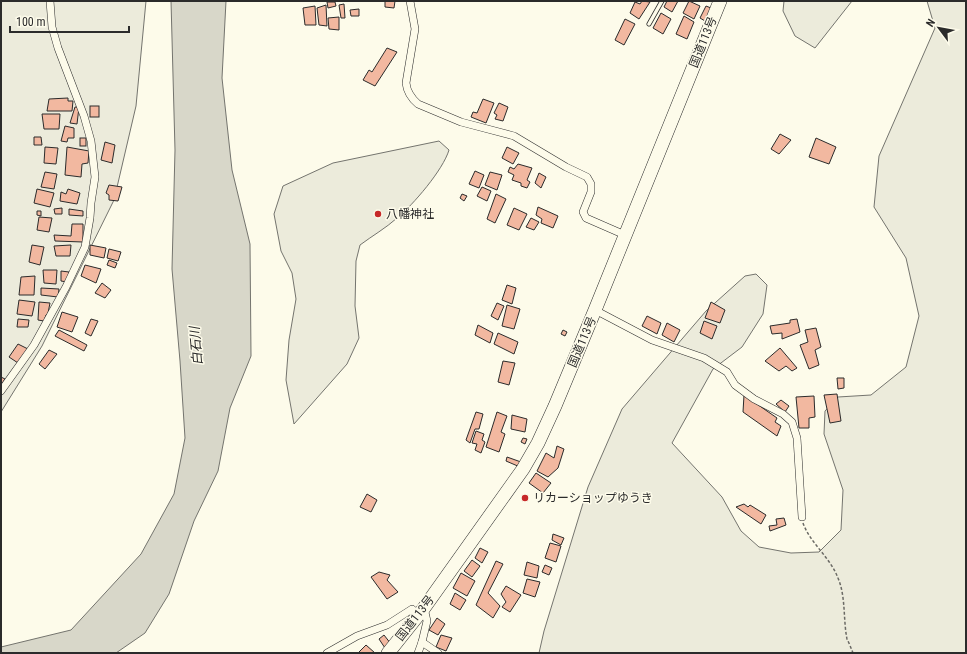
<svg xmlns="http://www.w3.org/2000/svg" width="967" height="654" font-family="'Roboto Condensed','Noto Sans JP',sans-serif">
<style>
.green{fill:#ecebdb;stroke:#74746e}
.water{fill:#d8d7c9;stroke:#74746e}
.building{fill:#f2b8a0;stroke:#2b2b2b}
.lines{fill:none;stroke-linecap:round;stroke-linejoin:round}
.lane-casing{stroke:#2b2b2b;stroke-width:5}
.street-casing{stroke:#2b2b2b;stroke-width:8}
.highway-casing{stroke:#2b2b2b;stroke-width:14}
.path{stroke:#6a6964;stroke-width:1.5;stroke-dasharray:3 2;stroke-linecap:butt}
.lane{stroke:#fdfbea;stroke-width:3.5}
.street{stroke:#fdfbea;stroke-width:7}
.highway{stroke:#fdfbea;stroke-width:13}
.poi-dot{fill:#c62828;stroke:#fdfbea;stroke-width:1.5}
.labels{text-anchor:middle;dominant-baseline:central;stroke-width:3;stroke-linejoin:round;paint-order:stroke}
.street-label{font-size:12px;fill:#2b2b2b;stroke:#fdfbea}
.poi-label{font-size:12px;fill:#2b2b2b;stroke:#fdfbea;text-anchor:start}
.water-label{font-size:13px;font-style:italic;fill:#2b2b2b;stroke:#fdfbea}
</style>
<rect width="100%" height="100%" fill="#fdfbea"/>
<!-- green -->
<g class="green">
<polygon points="1,1 146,1 136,106 114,200 42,346 1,412"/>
<polygon points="784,1 852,1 815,48 795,36 783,11"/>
<polygon points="927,1 966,1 966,653 539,653 544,631 588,487 622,409 706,311 745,276 756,274 767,285 763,314 742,347 713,369 672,443 722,497 741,531 759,547 791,553 819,552 841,530 843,490 824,434 825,411 838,397 871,395 906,367 919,316 906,258 874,207 879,156 935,28"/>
<path d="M 439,141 L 449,150 C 443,170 413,205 397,218 C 386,228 372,236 360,245 L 356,261 L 355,306 L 359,338 L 347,364 L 294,424 L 286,380 L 289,340 L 296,299 L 292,273 L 281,251 L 274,214 L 283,186 L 333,163 Z"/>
</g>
<!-- water -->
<polygon class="water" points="171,1 226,1 222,78 232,170 250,244 251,356 230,408 218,471 194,521 169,594 145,633 116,653 1,653 1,647 71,630 141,554 174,494 185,438 180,361 172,269 175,150"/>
<!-- building -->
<g class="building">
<polygon points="385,1 395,1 394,8 385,7"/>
<polygon points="642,1 650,2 639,19 630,13 635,2 640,4"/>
<polygon points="667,1 678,1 672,12 664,7"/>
<polygon points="689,1 700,6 694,19 683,13"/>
<polygon points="327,2 335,2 336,6 328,8"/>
<polygon points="344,4 345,18 341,18 339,5"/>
<polygon points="326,5 327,26 319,25 317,8"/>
<polygon points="315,6 316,25 305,25 303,8"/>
<polygon points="706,6 711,8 705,21 700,18"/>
<polygon points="359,9 359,16 351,16 350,10"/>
<polygon points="661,13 671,19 663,34 653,28"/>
<polygon points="684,16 694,22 687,39 676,34"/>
<polygon points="339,17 339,30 329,29 328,18"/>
<polygon points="625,19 635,24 624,45 615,40"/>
<polygon points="387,48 397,52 375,86 363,80 369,70 372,72"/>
<polygon points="68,98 68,101 73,101 72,111 47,111 49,99"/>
<polygon points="483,99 494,103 486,123 471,117 473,112 477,113"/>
<polygon points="499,103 508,107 503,121 495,119 497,115 494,113"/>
<rect x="90" y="106" width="9" height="11"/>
<polygon points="75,107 79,107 77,124 70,123"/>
<polygon points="42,114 60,114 59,129 44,129"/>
<polygon points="65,126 74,128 74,138 68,138 67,142 61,141"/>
<polygon points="780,134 791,140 779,154 771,149"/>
<polygon points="34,137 41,137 42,145 34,145"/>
<rect x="80" y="138" width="6" height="8"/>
<polygon points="816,138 836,147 829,164 809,157"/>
<polygon points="105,142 115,145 112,163 101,160"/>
<polygon points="45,147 58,148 56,164 44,163"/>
<polygon points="67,147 89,151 88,163 82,164 81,177 65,175"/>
<polygon points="507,147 519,153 513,164 502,158"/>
<polygon points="518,164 532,168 527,180 530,182 527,188 521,186 521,183 512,180 514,175 508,172 510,167 514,169"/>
<polygon points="475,171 484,175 479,188 469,184"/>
<polygon points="45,172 57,174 54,189 41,187"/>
<polygon points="490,172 502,175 497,190 485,185"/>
<polygon points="539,173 546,177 541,188 535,183"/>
<polygon points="109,185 122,187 118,201 109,200 109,195 106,193"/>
<polygon points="482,187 491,191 487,201 477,196"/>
<polygon points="37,189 54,193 50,207 34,203"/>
<polygon points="68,189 80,193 77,204 60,201 61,192 66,194"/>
<polygon points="462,194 467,196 464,201 460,198"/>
<polygon points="496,194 506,199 495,223 487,219"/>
<polygon points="538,207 558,216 553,228 541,223 542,219 536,215"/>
<polygon points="62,208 62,214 55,214 54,209"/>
<polygon points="514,208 527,214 519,230 507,225"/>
<polygon points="69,209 83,211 83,216 69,215"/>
<polygon points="37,211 41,211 41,216 37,215"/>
<polygon points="39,217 52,218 49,232 37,230"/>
<polygon points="531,218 539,222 534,230 526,227"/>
<polygon points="72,224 83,224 83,242 55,241 54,235 71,236"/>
<polygon points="32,245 44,247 40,265 29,262"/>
<polygon points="71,245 70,256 56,256 54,246"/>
<polygon points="90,245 106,248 104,258 90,255"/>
<polygon points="109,249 121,252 118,261 107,258"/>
<polygon points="109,260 117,263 115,268 107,265"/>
<polygon points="85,265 101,269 96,283 81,276"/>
<polygon points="43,270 57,270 56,284 44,283"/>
<polygon points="61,271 69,272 67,282 61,281"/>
<polygon points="35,276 34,295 19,295 21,277"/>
<polygon points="102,283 111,290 105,298 95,293"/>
<polygon points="507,285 516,288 512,304 502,300"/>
<polygon points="41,288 59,289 58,297 41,295"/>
<polygon points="19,300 35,302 32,316 17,314"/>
<polygon points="39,302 50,303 48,313 46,315 44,321 38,320"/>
<polygon points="711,302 725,310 720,323 705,318"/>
<polygon points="497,303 504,306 498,320 491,316"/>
<polygon points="507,305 520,309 514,329 502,326"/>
<polygon points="62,312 78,317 72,332 57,327"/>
<polygon points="647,316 661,323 657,334 642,326"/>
<polygon points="18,319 29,320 28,327 17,327"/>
<polygon points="91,319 98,321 91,336 85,333"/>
<polygon points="797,319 800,332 782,339 782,333 772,334 770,326 790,323 790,320"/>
<polygon points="704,321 717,326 712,339 700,333"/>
<polygon points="667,323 680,330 674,342 662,335"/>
<polygon points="478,325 493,333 490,343 475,335"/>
<polygon points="816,328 821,347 815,350 819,365 809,369 800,345 808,342 805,330"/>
<polygon points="59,330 87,345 84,351 55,336"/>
<polygon points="563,330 567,332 565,336 561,334"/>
<polygon points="498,333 518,342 514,354 494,344"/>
<polygon points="18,344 28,349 18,363 9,357"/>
<polygon points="780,348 797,368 792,371 786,366 779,371 765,361"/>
<polygon points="49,350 57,354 45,369 39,364"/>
<polygon points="503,361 515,363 509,385 498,382"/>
<polygon points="1,377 5,379 1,385"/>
<polygon points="837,378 844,378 844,388 838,389"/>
<polygon points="837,394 841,421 830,423 824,395"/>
<polygon points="744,395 777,418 775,422 781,426 777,436 743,412"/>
<polygon points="814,396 815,417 809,418 809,428 799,428 796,397"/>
<polygon points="781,400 789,406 785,412 776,404"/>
<polygon points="476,412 483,414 479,429 475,429 470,443 466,440"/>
<polygon points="497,412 507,416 501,432 505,434 499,452 486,447"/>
<polygon points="512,415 527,419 525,432 511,429"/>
<polygon points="476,431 484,434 482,440 485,442 481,453 475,450 477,444 472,443"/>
<polygon points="523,438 527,439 525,444 521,442"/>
<polygon points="557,446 564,449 558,468 548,477 537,471 546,453 554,458"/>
<polygon points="507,457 521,462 520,467 506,461"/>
<polygon points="536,473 551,483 543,493 529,483"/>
<polygon points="367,494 377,500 371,512 360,507"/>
<polygon points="744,504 748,507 750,505 766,515 761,524 736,507"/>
<polygon points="784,518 786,525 770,531 769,526 777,525 776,519"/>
<polygon points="553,534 564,538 561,545 552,540"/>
<polygon points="550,543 561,546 556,562 545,558"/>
<polygon points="480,548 488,552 482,563 475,558"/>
<polygon points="472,560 480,566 472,577 464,571"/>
<polygon points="496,561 503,564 488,593 500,606 493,618 476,605"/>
<polygon points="527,562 539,566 537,578 524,575"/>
<polygon points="545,565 552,568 549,575 542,572"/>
<polygon points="379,572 390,575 387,580 398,592 387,599 371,577"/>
<polygon points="461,573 475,581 467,596 453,588"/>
<polygon points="527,579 540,582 535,597 523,593"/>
<polygon points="506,586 521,595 510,612 502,607 506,602 501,594"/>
<polygon points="455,593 466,600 460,610 450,604"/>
<polygon points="437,618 445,624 438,635 429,630"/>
<polygon points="384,635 391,644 385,648 379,639"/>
<polygon points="441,635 452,638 446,651 436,647"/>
<polygon points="366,645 375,653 358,653"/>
</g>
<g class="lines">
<!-- lane casing -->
<g class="lane-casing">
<polyline id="lane" points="649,24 662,1"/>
</g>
<!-- street casing -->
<g class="street-casing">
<g id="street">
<path d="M 410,1 L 415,29 L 406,83 C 407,92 411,98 418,104 L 461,122 L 514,136 L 566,167 L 587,177 L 591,184 L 591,192 L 583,212 L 586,218 L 625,235"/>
<polyline points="595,310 652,340 704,358 727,372 735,385 754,399 783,414 792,422 797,438 802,517"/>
<polyline points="1,391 34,345 66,287 85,247 90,218 91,203 95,177 91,141 84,116 58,48 52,27 50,1"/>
<polyline points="422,642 438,653"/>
<polyline points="327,653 357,636 387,625 412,609 418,614"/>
<polyline points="418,653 422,642 427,621 424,608"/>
</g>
</g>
<!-- highway casing -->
<g class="highway-casing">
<polyline id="highway" points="388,653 424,608 523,469 538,443 555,406 595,310 720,1"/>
</g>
<!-- path -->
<path class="path" d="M 803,523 C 810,543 830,557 838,578 C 846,597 843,619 847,639 C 849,643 851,648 853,653"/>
<!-- lane -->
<use href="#lane" class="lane"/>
<!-- street -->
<use href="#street" class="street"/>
<!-- highway -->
<use href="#highway" class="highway"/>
</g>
<!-- markers -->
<g class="poi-dot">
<circle cx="378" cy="214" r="4"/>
<circle cx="525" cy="498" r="4"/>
</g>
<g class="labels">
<!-- street labels -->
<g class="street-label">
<text transform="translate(703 42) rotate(-68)">国道113号</text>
<text transform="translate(582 342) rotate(-67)">国道113号</text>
<text transform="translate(415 618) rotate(-52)">国道113号</text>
</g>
<!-- poi labels -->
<g class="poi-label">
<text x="386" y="214">八幡神社</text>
<text x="533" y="498">リカーショップゆうき</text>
</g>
<!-- water labels -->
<g class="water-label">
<text transform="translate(196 346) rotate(-95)">白石川</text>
</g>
</g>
<!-- border -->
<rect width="967" height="654" fill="none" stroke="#2b2b2b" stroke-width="4"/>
<!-- north arrow -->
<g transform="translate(939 28) rotate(302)" stroke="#fdfbea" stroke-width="3" paint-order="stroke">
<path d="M0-3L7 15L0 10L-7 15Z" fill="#2b2b2b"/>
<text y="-6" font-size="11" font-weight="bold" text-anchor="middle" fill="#2b2b2b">N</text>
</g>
<!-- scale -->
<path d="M10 26v6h119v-6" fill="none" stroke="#2b2b2b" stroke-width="2"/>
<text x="16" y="26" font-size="12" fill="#2b2b2b" stroke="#fdfbea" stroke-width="3" paint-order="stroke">100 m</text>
</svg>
